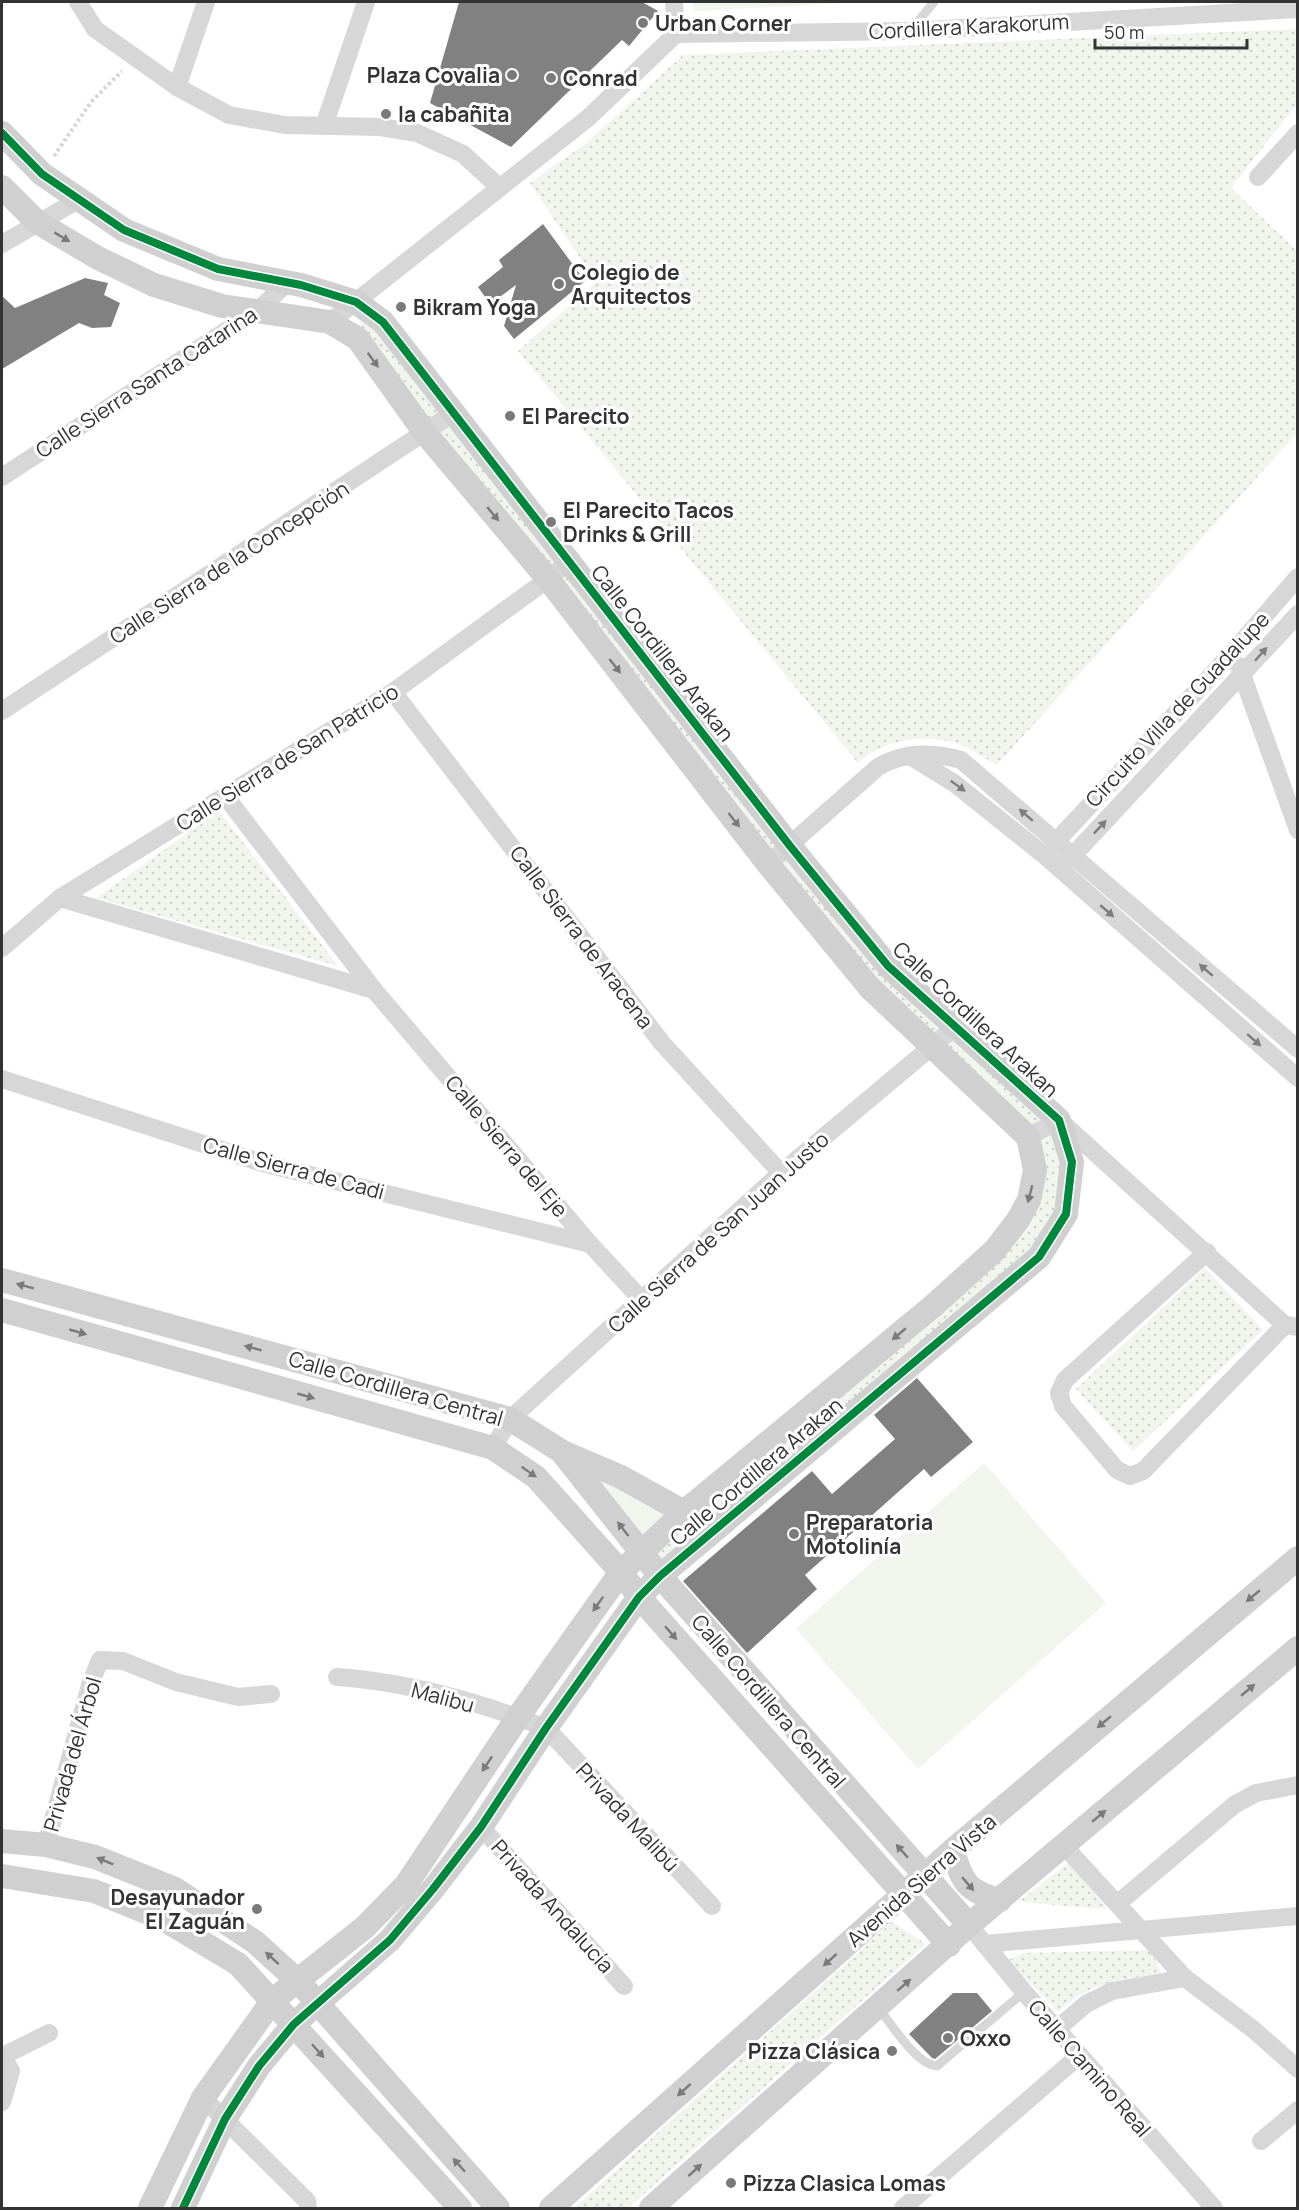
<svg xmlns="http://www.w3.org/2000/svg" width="1299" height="2210" font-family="Manrope,sans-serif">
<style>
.grass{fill:url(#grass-dots)}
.garden{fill:#f1f5ed}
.building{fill:#818181}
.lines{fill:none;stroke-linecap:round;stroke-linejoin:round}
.path{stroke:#d6d6d6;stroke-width:4;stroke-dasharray:3 3;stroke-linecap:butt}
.lane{stroke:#d7d7d7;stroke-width:9}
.street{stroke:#d7d7d7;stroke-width:18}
.secondary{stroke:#d0d0d0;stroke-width:24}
.cycleway-casing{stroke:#fff;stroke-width:11}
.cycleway{stroke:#00873e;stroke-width:8}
.oneway{fill:#7a7a7a}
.oneway2{fill:#7d7d7d}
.poi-dot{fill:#7a7a7a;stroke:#fff;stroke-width:2}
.labels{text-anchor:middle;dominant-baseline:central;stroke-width:6;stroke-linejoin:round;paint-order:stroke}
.poi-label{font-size:21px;font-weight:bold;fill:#333;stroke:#fff;text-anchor:start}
.street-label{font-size:21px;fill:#333;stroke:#fff}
</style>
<defs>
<pattern id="grass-dots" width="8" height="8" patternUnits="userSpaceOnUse" patternTransform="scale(1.5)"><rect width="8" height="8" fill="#f1f5ed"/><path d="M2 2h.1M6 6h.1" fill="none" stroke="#cfd2cc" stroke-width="1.8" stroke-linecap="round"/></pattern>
</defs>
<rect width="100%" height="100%" fill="#fff"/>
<!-- grass -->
<g class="grass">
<path d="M 1297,29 L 1297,104 L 1231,188 L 1297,251 L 1297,433 L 997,765 C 984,758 970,747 955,743 C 921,734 884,739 858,763 L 518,351 L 596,282 L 530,183 L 585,144 L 683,55 Z"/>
<polygon points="369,317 789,850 1058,1123 1063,1214 1036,1257 660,1566 648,1552 992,1259 1037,1163 866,979 354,329"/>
<polygon points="219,811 338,966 96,898"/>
<polygon points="1205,1268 1263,1330 1133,1451 1076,1389"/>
<polygon points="1069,1862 1107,1909 1018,1902"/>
<polygon points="892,1922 926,1944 628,2208 574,2208"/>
<path d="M 1151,1950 L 1161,1973 C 1120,1980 1089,1982 1058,2012 L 1008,1960 L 1024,1953 Z"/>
</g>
<!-- garden -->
<g class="garden">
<polygon points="693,2 864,2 694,11"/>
<polygon points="561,1451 684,1512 641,1552"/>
<polygon points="984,1463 1106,1603 918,1769 796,1629"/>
</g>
<!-- building -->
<g class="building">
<polygon points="459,2 642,2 658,11 629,46 622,40 511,147 430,103"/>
<polygon points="543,224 585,281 514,339 504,326 516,285 490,304 478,287 503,267 499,260"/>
<polygon points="85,278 108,283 104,295 120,303 111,327 92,328 79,323 2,369 2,296 15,308"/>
<polygon points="917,1378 973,1442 931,1477 924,1469 805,1575 817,1589 747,1653 683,1581 812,1471 832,1494 895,1439 874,1415"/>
<polygon points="953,1993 977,1993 992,2011 935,2059 932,2058 909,2034"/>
</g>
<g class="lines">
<!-- path -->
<polyline class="path" points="54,156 91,102 122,71"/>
<!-- lane -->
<g class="lane">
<polyline points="910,31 934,2"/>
<path d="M 878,2008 C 892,2024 916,2065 937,2066 L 1024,1992"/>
</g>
<!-- street -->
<g class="street">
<polyline points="78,2 95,29 177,87 229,115 285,125 380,127 417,133 463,154 499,187"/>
<polyline points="674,2 676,34"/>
<polyline points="676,34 910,31 1298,9"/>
<polyline points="177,87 206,2"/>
<polyline points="324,126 366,2"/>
<polyline points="1258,177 1298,133"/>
<polyline points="2,244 78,200"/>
<polyline points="330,322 588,118 676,34"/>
<polyline points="2,477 258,310 287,283"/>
<polyline points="1239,666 1298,830"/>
<polyline points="393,692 662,1043 781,1173"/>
<polyline points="2,711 455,412"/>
<polyline points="910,756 954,783 1044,855 1298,1078"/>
<polyline points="226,797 374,990 590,1244 642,1300"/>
<polyline points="1048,850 1234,651 1298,577"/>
<path d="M 768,864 L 878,767 C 903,752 933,752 961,760 L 1298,1049"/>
<polyline points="1065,864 1298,614"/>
<polyline points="60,898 374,990"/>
<polyline points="2,948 60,898 393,692 548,579 569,561"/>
<polyline points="2,1079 262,1163 590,1244"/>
<polyline points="1028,1137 1059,1120 1285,1325"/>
<polyline points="1207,1252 1065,1380 1059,1393 1063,1406 1117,1470 1130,1476 1143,1471 1285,1325 1298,1327"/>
<polyline points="493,1448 510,1419 781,1173 955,1027"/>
<path d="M 337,1677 C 407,1682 480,1702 546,1728 L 712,1906"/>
<polyline points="481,1827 624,1986"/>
<polyline points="46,1845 91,1682 100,1660 123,1661 176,1682 238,1697 271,1694"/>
<polyline points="1064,1846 1185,1978 1254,2030 1298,2069"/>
<polyline points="1118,1903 1234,1805 1256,1793 1298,1785"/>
<polyline points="969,1925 1024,1992 1214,2208"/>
<polyline points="984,1944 1298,1916"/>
<polyline points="1057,2029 1086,2004 1112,1991 1185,1978"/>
<polyline points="2,2055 11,2071 2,2102"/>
<polyline points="3,2056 49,2033"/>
<polyline points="203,2098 307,2201 308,2208"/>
<polyline points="1261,2141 1298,2110"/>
<polyline points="903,2208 1080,2055"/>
</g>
<!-- secondary -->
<g class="secondary">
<polyline points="2,133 42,174 124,230 218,269 301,285 356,302 383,322 790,846 888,966 1059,1120 1072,1162 1066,1214 1039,1257 660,1576 639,1597 546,1728 481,1827 433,1889 390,1940 294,2024 259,2066 225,2119 183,2208"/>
<polyline points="2,187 37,222 98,258 154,285 222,306 330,322 358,339 425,433 548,579 768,864 870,988 1028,1137 1035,1170 1029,1200 1018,1220 994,1251 933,1306 684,1512 621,1572 518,1717 406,1885 365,1927 273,2000 203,2098 150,2208"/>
<polyline points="2,1280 510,1419 561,1451 660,1576 969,1925"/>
<polyline points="2,1310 493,1448 536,1477 621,1572 639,1597 949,1945"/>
<polyline points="565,1453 621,1477 684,1512"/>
<polyline points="2,1841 46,1845 95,1857 175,1889 255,1942 298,1981 498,2208"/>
<path d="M 953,1850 C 961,1882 968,1892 1000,1900"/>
<polyline points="2,1876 94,1891 163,1919 238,1964 460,2208"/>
<polyline points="551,2208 953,1850 1298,1558"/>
<polyline points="651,2208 969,1925 1298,1648"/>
</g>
<!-- cycleway casing -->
<g class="cycleway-casing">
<polyline id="cycleway" points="2,133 42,174 124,230 218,269 301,285 356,302 383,322 790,846 888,966 1059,1120 1072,1162 1066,1214 1039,1257 660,1576 639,1597 546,1728 481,1827 433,1889 390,1940 294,2024 259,2066 225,2119 183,2208"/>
</g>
<!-- cycleway -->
<use href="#cycleway" class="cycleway"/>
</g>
<!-- one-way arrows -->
<defs><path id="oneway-solid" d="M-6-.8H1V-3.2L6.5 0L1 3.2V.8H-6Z" transform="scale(1.5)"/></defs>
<g class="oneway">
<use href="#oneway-solid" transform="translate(62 237) rotate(31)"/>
<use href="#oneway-solid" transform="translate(373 360) rotate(54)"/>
<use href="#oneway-solid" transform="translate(493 514) rotate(50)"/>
<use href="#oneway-solid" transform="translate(615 666) rotate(52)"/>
<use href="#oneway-solid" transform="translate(734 820) rotate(52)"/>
<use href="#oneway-solid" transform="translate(1030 1194) rotate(105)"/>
<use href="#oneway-solid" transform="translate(25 1286) rotate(-165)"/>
<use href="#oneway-solid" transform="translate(78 1332) rotate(16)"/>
<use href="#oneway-solid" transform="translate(899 1334) rotate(140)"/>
<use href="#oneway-solid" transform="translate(253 1348) rotate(-165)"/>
<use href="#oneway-solid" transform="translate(306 1396) rotate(16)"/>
<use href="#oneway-solid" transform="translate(529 1472) rotate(35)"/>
<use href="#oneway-solid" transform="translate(623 1529) rotate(-128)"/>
<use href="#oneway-solid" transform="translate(1253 1596) rotate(140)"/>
<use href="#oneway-solid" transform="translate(598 1604) rotate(125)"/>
<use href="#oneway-solid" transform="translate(671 1633) rotate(49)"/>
<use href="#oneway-solid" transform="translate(1248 1690) rotate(-40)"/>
<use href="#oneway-solid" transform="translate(1104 1722) rotate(140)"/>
<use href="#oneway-solid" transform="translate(487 1764) rotate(124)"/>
<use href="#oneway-solid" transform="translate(1099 1816) rotate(-40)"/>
<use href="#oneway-solid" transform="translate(902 1851) rotate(-131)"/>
<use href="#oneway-solid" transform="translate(105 1861) rotate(-158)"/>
<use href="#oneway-solid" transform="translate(968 1884) rotate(49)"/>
<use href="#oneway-solid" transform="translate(272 1958) rotate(-138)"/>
<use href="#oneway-solid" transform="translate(830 1960) rotate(138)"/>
<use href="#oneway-solid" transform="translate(904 1985) rotate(-41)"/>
<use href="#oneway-solid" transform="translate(318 2051) rotate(48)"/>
<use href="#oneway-solid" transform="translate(684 2090) rotate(138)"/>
<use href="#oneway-solid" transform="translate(459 2165) rotate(-132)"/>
<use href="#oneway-solid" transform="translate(695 2170) rotate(-42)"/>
</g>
<g class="oneway2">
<use href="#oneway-solid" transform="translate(1261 654) rotate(-48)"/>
<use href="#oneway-solid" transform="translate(958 786) rotate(36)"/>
<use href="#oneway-solid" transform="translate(1026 815) rotate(-139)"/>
<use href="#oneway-solid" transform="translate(1100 827) rotate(-47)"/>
<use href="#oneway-solid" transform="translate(1107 911) rotate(41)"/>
<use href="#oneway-solid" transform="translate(1206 970) rotate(-139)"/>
<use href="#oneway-solid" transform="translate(1254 1040) rotate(41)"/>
</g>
<!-- markers -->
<g class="poi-dot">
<circle cx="643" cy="23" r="6"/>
<circle cx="512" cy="75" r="6"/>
<circle cx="551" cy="78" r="6"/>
<circle cx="386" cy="114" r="6"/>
<circle cx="559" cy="284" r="6"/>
<circle cx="401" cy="307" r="6"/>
<circle cx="510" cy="416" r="6"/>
<circle cx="551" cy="522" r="6"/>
<circle cx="794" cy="1534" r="6"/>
<circle cx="257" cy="1909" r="6"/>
<circle cx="948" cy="2038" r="6"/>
<circle cx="892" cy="2051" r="6"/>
<circle cx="731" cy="2183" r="6"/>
</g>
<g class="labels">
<!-- poi labels -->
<g class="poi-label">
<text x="655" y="23">Urban Corner</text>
<text x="500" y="75" text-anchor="end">Plaza Covalia</text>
<text x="563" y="78">Conrad</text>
<text x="398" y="114">la cabañita</text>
<text x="571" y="272">Colegio de<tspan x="571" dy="24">Arquitectos</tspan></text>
<text x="413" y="307">Bikram Yoga</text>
<text x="522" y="416">El Parecito</text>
<text x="563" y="510">El Parecito Tacos<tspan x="563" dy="24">Drinks &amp; Grill</tspan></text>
<text x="806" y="1522">Preparatoria<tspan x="806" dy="24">Motolinía</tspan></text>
<text x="245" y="1897" text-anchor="end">Desayunador<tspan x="245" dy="24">El Zaguán</tspan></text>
<text x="960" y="2038">Oxxo</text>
<text x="880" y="2051" text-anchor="end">Pizza Clásica</text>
<text x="743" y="2183">Pizza Clasica Lomas</text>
</g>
<!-- street labels -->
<g class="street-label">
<text transform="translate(969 26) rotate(-3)">Cordillera Karakorum</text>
<text transform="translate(146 382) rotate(-33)">Calle Sierra Santa Catarina</text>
<text transform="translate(229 562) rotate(-33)">Calle Sierra de la Concepción</text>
<text transform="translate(663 653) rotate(52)">Calle Cordillera Arakan</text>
<text transform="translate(1177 709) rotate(-47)">Circuito Villa de Guadalupe</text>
<text transform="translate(287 757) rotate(-32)">Calle Sierra de San Patricio</text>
<text transform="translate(582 937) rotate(53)">Calle Sierra de Aracena</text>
<text transform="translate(976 1019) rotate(43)">Calle Cordillera Arakan</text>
<text transform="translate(507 1146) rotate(50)">Calle Sierra del Eje</text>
<text transform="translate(294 1168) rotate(15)">Calle Sierra de Cadi</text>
<text transform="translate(718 1232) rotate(-42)">Calle Sierra de San Juan Justo</text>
<text transform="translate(396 1388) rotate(16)">Calle Cordillera Central</text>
<text transform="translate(756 1471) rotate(-40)">Calle Cordillera Arakan</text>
<text transform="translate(443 1697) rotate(15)">Malibu</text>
<text transform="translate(769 1701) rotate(49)">Calle Cordillera Central</text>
<text transform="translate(72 1754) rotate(-74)">Privada del Árbol</text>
<text transform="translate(628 1817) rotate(47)">Privada Malibú</text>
<text transform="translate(921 1880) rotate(-41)">Avenida Sierra Vista</text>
<text transform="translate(553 1906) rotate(48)">Privada Andalucía</text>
<text transform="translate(1090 2068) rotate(49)">Calle Camino Real</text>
</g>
</g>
<!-- border -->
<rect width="1299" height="2210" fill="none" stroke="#333333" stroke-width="6"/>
<!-- scale -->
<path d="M1095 39v9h152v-9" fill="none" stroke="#333333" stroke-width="3"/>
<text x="1104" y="39" font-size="18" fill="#333333" stroke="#ffffff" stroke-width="4.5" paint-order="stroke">50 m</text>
</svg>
